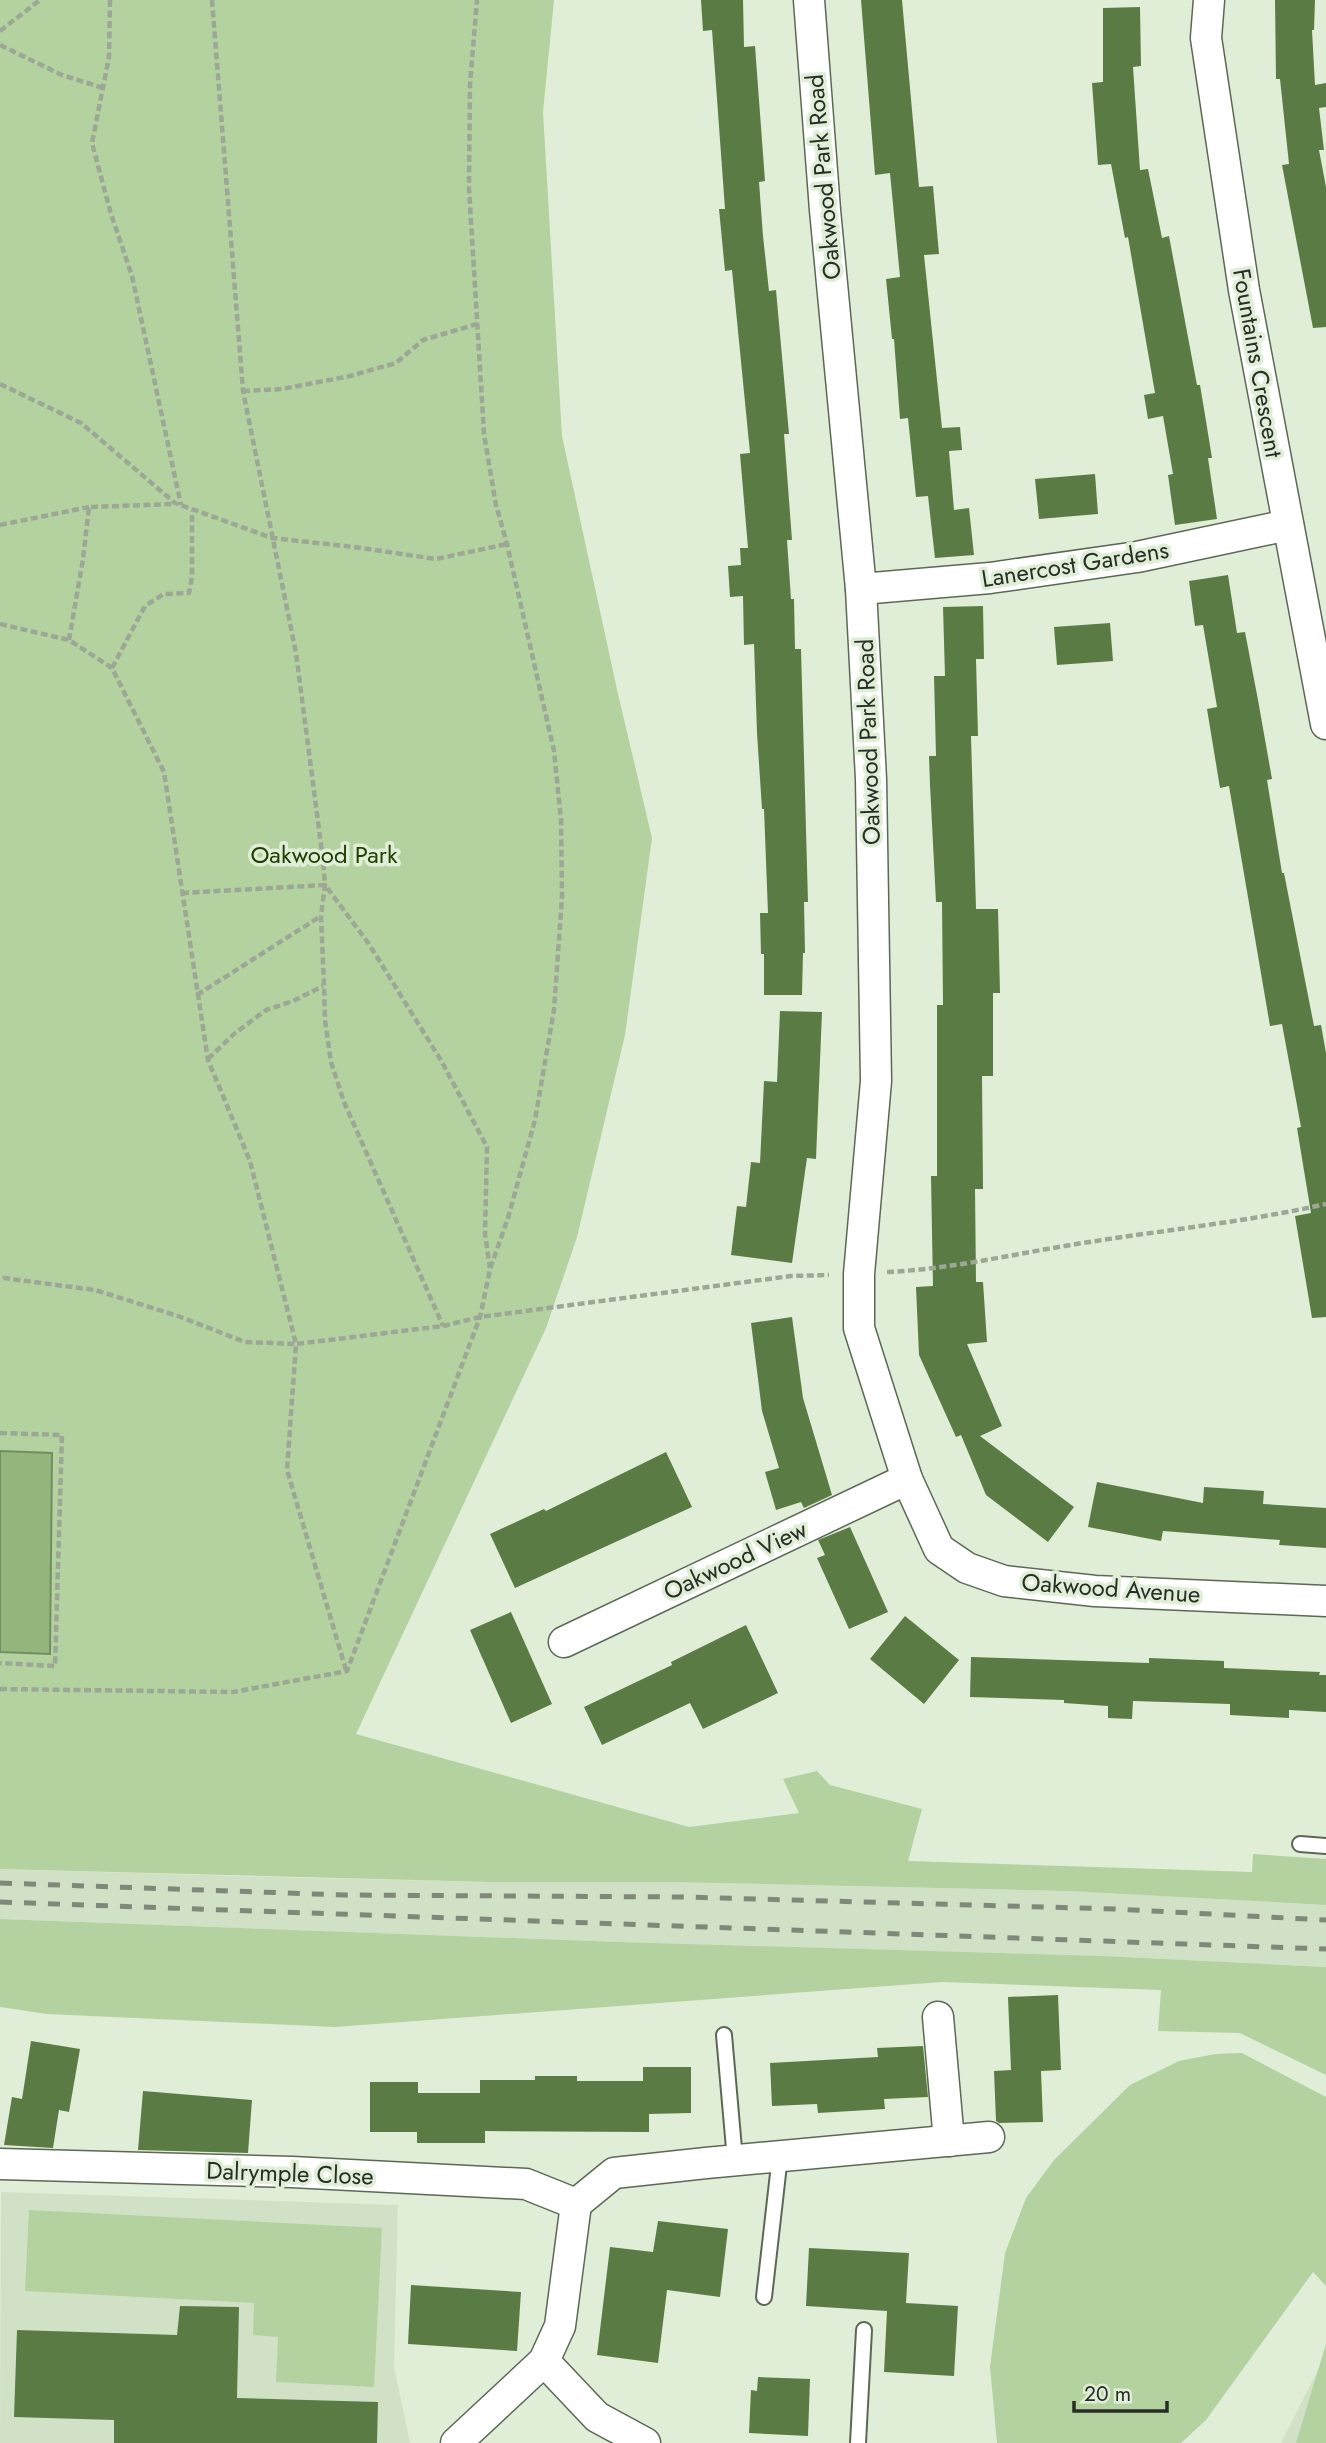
<svg xmlns="http://www.w3.org/2000/svg" width="1326" height="2443" font-family="Jost,sans-serif">
<style>
.built{fill:#d1e1c6}
.green{fill:#b3d29f}
.water{fill:#93b67c;stroke:#738d62;stroke-width:2}
.building{fill:#5b7b44}
.lines{fill:none;stroke-linecap:round;stroke-linejoin:round}
.service-casing{stroke:#5c6855;stroke-width:18}
.minor-casing{stroke:#5c6855;stroke-width:33}
.path{stroke:#9da796;stroke-width:4.5;stroke-dasharray:7 3.5;stroke-linecap:butt}
.service{stroke:#fff;stroke-width:14}
.minor{stroke:#fff;stroke-width:30}
.rail{stroke:#7f897a;stroke-width:5;stroke-dasharray:12 12;stroke-linecap:butt}
.labels{text-anchor:middle;dominant-baseline:central;stroke-width:7;stroke-linejoin:round;paint-order:stroke}
.street-label{font-size:24px;fill:#282d25;stroke:#e0eed8}
.park-label{font-size:24px;fill:#214000;stroke:#e0eed8}
</style>
<rect width="100%" height="100%" fill="#e0eed8"/>
<!-- built -->
<g class="built">
<polygon points="0,1869 312,1878 489,1882 672,1882 1068,1891 1326,1905 1326,1967 1103,1956 620,1942 0,1919"/>
<polygon points="1,2192 398,2205 394,2366 410,2443 0,2443"/>
<polygon points="1326,2354 1326,2443 1281,2443"/>
</g>
<!-- green -->
<g class="green">
<polygon points="0,0 554,0 543,112 562,436 618,694 652,838 625,1035 577,1237 546,1328 356,1734 689,1827 799,1813 783,1779 817,1771 830,1785 922,1809 908,1861 1252,1872 1253,1854 1326,1859 1326,1905 1068,1891 672,1882 489,1882 0,1869"/>
<polygon points="0,1919 620,1942 1103,1956 1326,1967 1326,2075 1240,2033 1158,2031 1161,1990 942,1982 335,2027 47,2014 0,2007"/>
<polygon points="1242,2053 1326,2097 1326,2286 1313,2272 1206,2420 1181,2443 997,2443 990,2367 1005,2253 1026,2198 1054,2160 1130,2085 1179,2061 1215,2054"/>
<polygon points="29,2210 382,2228 374,2387 276,2382 278,2337 253,2335 254,2303 25,2291"/>
<polygon points="1326,2344 1326,2443 1296,2443"/>
</g>
<!-- water -->
<polygon class="water" points="0,1451 52,1453 50,1654 0,1652"/>
<!-- building -->
<g class="building">
<polygon points="701,0 743,0 744,47 755,46 765,181 759,182 763,236 769,291 776,290 789,434 784,434 792,540 787,540 791,599 794,599 795,649 801,649 808,902 804,902 805,953 803,953 802,995 764,995 764,954 761,954 760,913 768,913 764,809 762,809 757,733 754,644 744,645 743,596 730,597 728,566 741,565 740,548 748,548 740,454 750,453 732,270 725,271 719,209 725,209 712,30 703,31"/>
<polygon points="861,0 902,0 919,187 933,186 939,254 924,255 942,428 960,427 962,450 949,451 954,510 969,508 974,555 935,558 928,496 916,497 908,418 900,419 894,339 892,339 886,279 900,277 890,173 875,175"/>
<polygon points="1275,0 1315,0 1314,30 1312,30 1315,85 1326,83 1326,107 1319,108 1324,150 1319,150 1326,187 1326,327 1313,328 1282,165 1289,164 1280,79 1276,79"/>
<polygon points="1140,7 1141,66 1133,67 1140,170 1148,169 1162,238 1169,236 1197,385 1200,385 1206,421 1212,458 1208,458 1217,519 1175,525 1168,475 1173,474 1163,416 1148,419 1144,395 1155,393 1128,237 1125,238 1111,164 1098,165 1092,83 1103,82 1103,8"/>
<polygon points="1095,474 1098,514 1039,519 1035,479"/>
<polygon points="1228,575 1237,633 1245,632 1258,700 1272,779 1267,780 1282,873 1284,873 1314,1026 1321,1025 1326,1053 1326,1317 1312,1318 1295,1216 1311,1213 1297,1128 1301,1127 1282,1024 1270,1026 1229,786 1220,788 1207,709 1217,707 1203,625 1195,626 1189,581"/>
<polygon points="983,606 984,659 976,659 978,736 971,736 976,909 998,909 1000,993 993,993 993,1076 982,1076 983,1189 975,1189 976,1282 983,1282 987,1342 967,1344 1002,1426 980,1436 1074,1507 1048,1542 986,1495 961,1435 956,1437 919,1355 916,1287 933,1286 931,1176 937,1176 937,1005 943,1005 942,902 936,902 930,785 929,756 936,756 934,676 945,676 943,607"/>
<polygon points="1110,623 1113,661 1057,665 1054,627"/>
<polygon points="780,1011 822,1012 816,1159 807,1158 792,1263 731,1255 737,1206 746,1207 751,1162 760,1163 764,1081 777,1082"/>
<polygon points="792,1317 803,1398 832,1495 804,1508 801,1502 776,1510 765,1472 779,1468 762,1411 751,1323"/>
<polygon points="666,1452 692,1507 515,1588 490,1534 544,1509 546,1511"/>
<polygon points="1097,1482 1203,1503 1204,1487 1264,1491 1263,1504 1326,1508 1326,1548 1279,1545 1280,1540 1163,1531 1161,1541 1088,1527"/>
<polygon points="850,1527 888,1612 849,1629 817,1558 825,1555 818,1540"/>
<polygon points="511,1612 552,1704 511,1723 470,1630"/>
<polygon points="905,1616 959,1660 924,1704 870,1659"/>
<polygon points="746,1625 778,1693 703,1729 690,1703 602,1745 584,1707 672,1665 671,1662"/>
<polygon points="971,1657 1149,1663 1149,1658 1224,1661 1224,1668 1320,1672 1319,1675 1326,1675 1326,1712 1289,1710 1289,1718 1230,1715 1230,1704 1133,1701 1132,1719 1108,1718 1108,1706 1064,1703 1064,1700 970,1697"/>
<polygon points="1058,1995 1061,2070 1041,2071 1043,2122 999,2123 996,2121 994,2071 1011,2070 1008,1997"/>
<polygon points="31,2041 80,2049 69,2112 59,2110 53,2148 4,2145 12,2097 22,2099"/>
<polygon points="923,2046 928,2097 884,2099 885,2109 818,2113 817,2104 772,2106 770,2063 878,2057 877,2048"/>
<polygon points="643,2067 691,2067 691,2113 649,2114 649,2132 485,2131 485,2143 417,2143 417,2132 370,2132 370,2082 418,2082 418,2093 480,2093 480,2080 535,2080 535,2076 577,2076 577,2081 643,2081"/>
<polygon points="143,2091 252,2100 248,2153 138,2150"/>
<polygon points="658,2221 728,2229 720,2297 667,2290 658,2363 597,2355 610,2247 653,2252"/>
<polygon points="809,2248 909,2253 906,2303 958,2306 954,2376 884,2372 887,2311 806,2306"/>
<polygon points="411,2285 521,2292 517,2351 408,2344"/>
<polygon points="180,2306 239,2307 237,2398 378,2402 377,2443 114,2443 114,2420 14,2417 17,2330 177,2335"/>
<polygon points="758,2377 810,2379 808,2436 749,2433 751,2390 757,2391"/>
</g>
<g class="lines">
<!-- service casing -->
<g class="service-casing">
<g id="service">
<polyline points="1300,1844 1326,1846"/>
<polyline points="724,2035 735,2160"/>
<polyline points="764,2297 780,2156"/>
<polyline points="858,2443 864,2330"/>
</g>
</g>
<!-- minor casing -->
<g class="minor-casing">
<g id="minor">
<polyline points="809,0 825,210 861,589 871,779 876,1081 859,1274 859,1328 907,1479 939,1549 967,1568 1004,1581 1095,1591 1326,1601"/>
<polyline points="1209,0 1206,38 1244,290 1326,724"/>
<polyline points="861,589 990,578 1137,557 1288,525"/>
<polyline points="564,1642 907,1479"/>
<polyline points="938,2017 949,2141"/>
<polyline points="0,2164 292,2172 526,2184 576,2204 560,2326 544,2361 456,2443"/>
<polyline points="576,2204 614,2173 706,2163 989,2137"/>
<polyline points="544,2361 597,2417 645,2443"/>
</g>
</g>
<!-- path -->
<g class="path">
<polyline points="110,0 109,57 92,143 111,214 132,276 181,505"/>
<polyline points="212,0 243,391 296,653 323,860 325,885 321,916 324,985 325,1020 331,1062 344,1102 443,1326"/>
<polyline points="0,31 40,0"/>
<polyline points="0,45 62,75 103,88"/>
<polyline points="0,384 81,423 175,503 272,538 354,547 436,559 507,544"/>
<polyline points="243,391 282,389 350,376 396,363 423,340 477,324"/>
<polyline points="0,525 89,507"/>
<polyline points="0,624 69,640 112,668 164,772 208,1060 250,1161 296,1344 245,1342 178,1316 95,1290 4,1278 0,1280"/>
<polyline points="69,640 83,559 89,507 173,504"/>
<polyline points="112,668 145,606 164,594 189,593 192,577 192,511"/>
<polyline points="182,893 325,885 369,944 442,1062 487,1147 485,1234 490,1268"/>
<polyline points="197,995 321,916"/>
<polyline points="208,1059 234,1034 266,1010 293,1001 323,986"/>
<path d="M 887,1272 C 953,1269 1018,1253 1083,1243 C 1164,1230 1246,1222 1326,1204"/>
<polyline points="0,1433 62,1435 55,1666 0,1663"/>
<polyline points="346,1670 287,1470 296,1344 443,1326 480,1317 791,1276 829,1275"/>
<polyline points="0,1689 233,1692 347,1671 480,1317 490,1269 508,1218 535,1120 554,1010 562,897 561,820 554,751 507,544 496,505 484,434 469,188 470,84 477,0"/>
</g>
<!-- service -->
<use href="#service" class="service"/>
<!-- minor -->
<use href="#minor" class="minor"/>
<!-- rail -->
<g class="rail">
<polyline points="0,1883 344,1895 684,1897 1115,1909 1326,1920"/>
<polyline points="0,1902 1326,1949"/>
</g>
</g>
<g class="labels">
<!-- street labels -->
<g class="street-label">
<text transform="translate(823 177) rotate(-95)">Oakwood Park Road</text>
<text transform="translate(1258 363) rotate(80)">Fountains Crescent</text>
<text transform="translate(1075 564) rotate(-9)">Lanercost Gardens</text>
<text transform="translate(868 742) rotate(-92)">Oakwood Park Road</text>
<text transform="translate(735 1560) rotate(-25)">Oakwood View</text>
<text transform="translate(1111 1588) rotate(4)">Oakwood Avenue</text>
<text transform="translate(290 2173) rotate(2)">Dalrymple Close</text>
</g>
<!-- park labels -->
<g class="park-label">
<text x="324" y="854">Oakwood Park</text>
</g>
</g>
<!-- scale -->
<path d="M1074 2401v10h93v-10" fill="none" stroke="#282d25" stroke-width="3.5"/>
<text x="1084" y="2401" font-size="21" fill="#282d25" stroke="#e0eed8" stroke-width="5" paint-order="stroke">20 m</text>
</svg>
